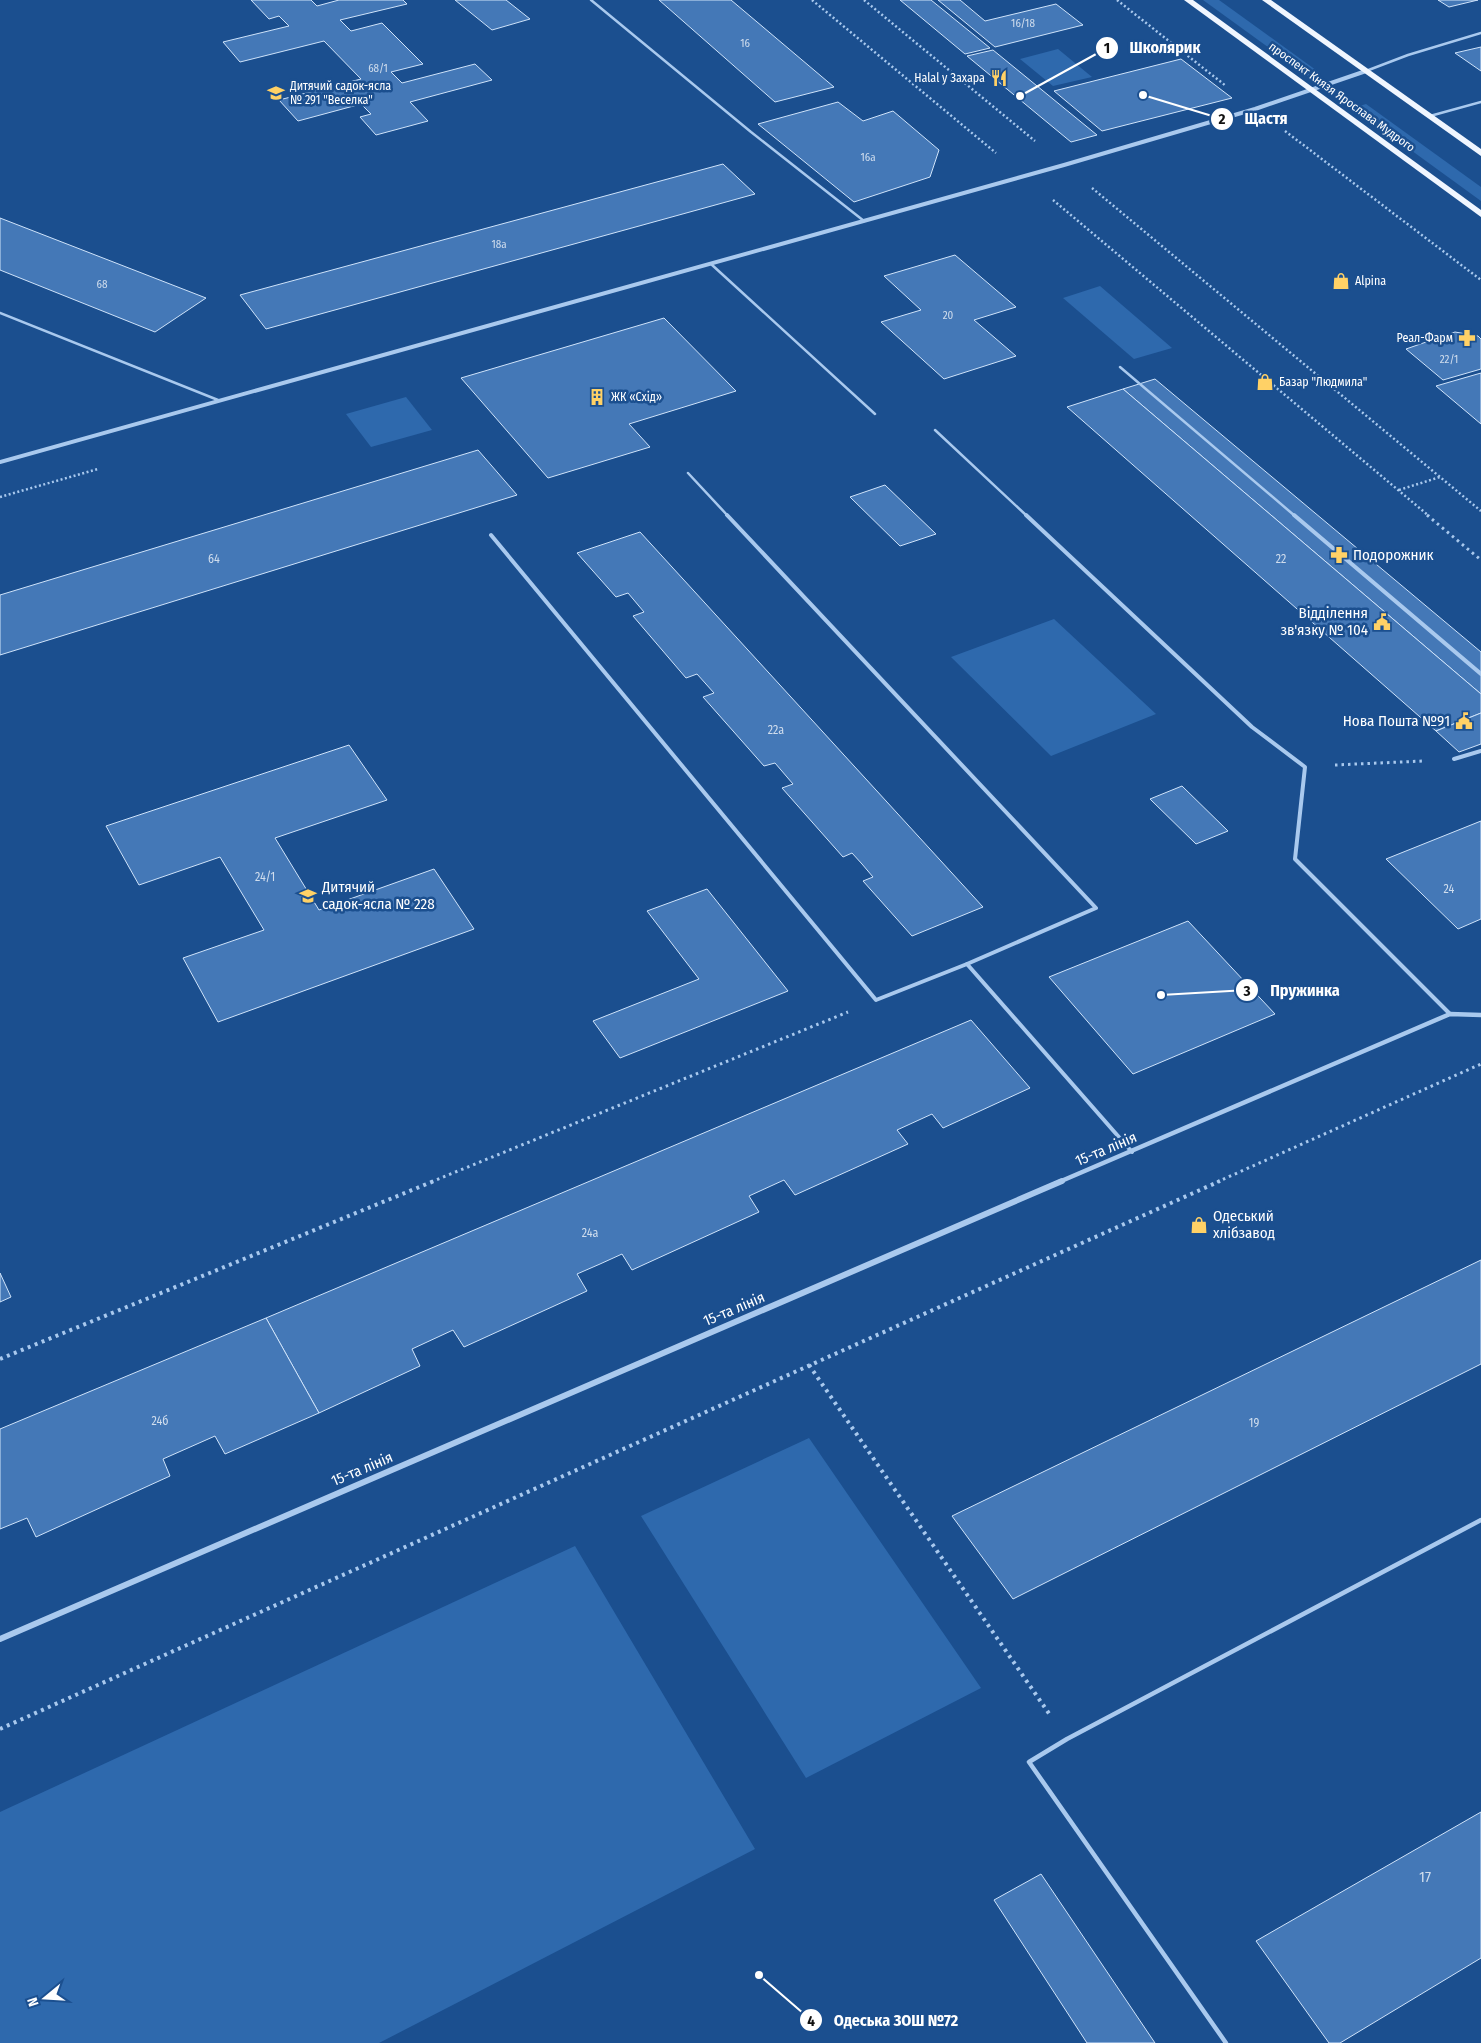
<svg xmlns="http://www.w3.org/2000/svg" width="1481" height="2043" font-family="'Fira Sans Condensed',sans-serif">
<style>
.green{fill:#2e69ad}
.building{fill:#4478b7;stroke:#cfe3fa}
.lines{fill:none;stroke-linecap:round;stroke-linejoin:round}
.path-far2{stroke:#a9c9ee;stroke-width:2.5;stroke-dasharray:2 2.5;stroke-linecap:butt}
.path-far1{stroke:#a9c9ee;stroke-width:3;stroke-dasharray:2.5 4;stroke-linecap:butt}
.path{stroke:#a9c9ee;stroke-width:4;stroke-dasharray:3 4.5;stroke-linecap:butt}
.service-far2{stroke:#a9c9ee;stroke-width:2.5}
.service-far1{stroke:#a9c9ee;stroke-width:4}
.service{stroke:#a9c9ee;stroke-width:4.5}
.minor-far2{stroke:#a9c9ee;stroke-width:4}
.minor-far1{stroke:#a9c9ee;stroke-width:4.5}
.minor{stroke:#a9c9ee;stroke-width:6}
.primary{fill:#f0f6ff;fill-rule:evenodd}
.labels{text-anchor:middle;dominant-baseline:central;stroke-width:5;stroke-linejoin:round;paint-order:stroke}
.far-number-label{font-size:11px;fill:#d0dded}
.far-poi-label{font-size:12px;fill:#fff;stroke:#1b4f8f;text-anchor:start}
.far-street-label{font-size:12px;fill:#fff;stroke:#1b4f8f}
.number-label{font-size:12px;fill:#d0dded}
.poi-label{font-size:15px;fill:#fff;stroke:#1b4f8f;text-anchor:start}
.street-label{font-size:15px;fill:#fff;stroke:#1b4f8f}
.near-number-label{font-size:15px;fill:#d0dded}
.leader{fill:none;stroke:#fff;stroke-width:2}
.callout-dot{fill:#fff;stroke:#1b4f8f;stroke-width:2}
.mark-label{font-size:15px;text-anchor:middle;font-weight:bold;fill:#111}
.callout-label{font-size:16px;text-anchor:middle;font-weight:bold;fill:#fff;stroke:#1b4f8f;stroke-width:5;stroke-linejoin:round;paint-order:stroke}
</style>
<rect width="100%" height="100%" fill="#1b4f8f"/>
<!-- green -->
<g class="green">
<polygon points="1203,0 1219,0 1320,73 1308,76"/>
<polygon points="1058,49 1092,77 1053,86 1020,59"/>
<polygon points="1366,104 1481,187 1481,201 1353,108"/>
<polygon points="1100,286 1172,348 1134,359 1063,298"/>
<polygon points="406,397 432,430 371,447 346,414"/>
<polygon points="1054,619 1156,714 1051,756 951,657"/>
<polygon points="809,1438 981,1688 806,1778 641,1516"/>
<polygon points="575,1546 755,1849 379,2043 0,2043 0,1812"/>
</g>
<!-- building -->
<g class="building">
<polygon points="251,0 311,0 317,6 339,0 403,0 407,4 340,20 351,31 382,23 423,64 391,72 402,83 475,64 492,80 410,102 428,121 376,135 360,117 371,114 361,104 298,121 279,100 361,79 324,41 240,62 223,42 289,26 279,16 269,19"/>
<polygon points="455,0 506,0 530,19 492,30"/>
<polygon points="659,0 731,0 834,87 775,102"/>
<polygon points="900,0 931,0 990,48 965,54"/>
<polygon points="938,0 960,0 985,21 1056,4 1083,25 995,47"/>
<polygon points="1438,0 1478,0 1449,7"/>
<polygon points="1481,47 1481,71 1455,53"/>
<polygon points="993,50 1097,135 1071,142 967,56"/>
<polygon points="1181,59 1232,98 1102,131 1054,91"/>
<polygon points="838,102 863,121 893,111 939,150 930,177 854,202 758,124"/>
<polygon points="723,164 755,194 266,329 240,295"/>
<polygon points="0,218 206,298 155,332 0,270"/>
<polygon points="955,255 1016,307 974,320 1016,356 944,379 881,322 921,310 884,276"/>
<polygon points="664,318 736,391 629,424 650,447 548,478 461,378"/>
<polygon points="1455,332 1478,336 1481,339 1481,369 1443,380 1406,349"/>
<polygon points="1481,373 1481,424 1436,386"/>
<polygon points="1155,379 1481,652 1481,694 1123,389"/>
<polygon points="1123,389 1481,694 1481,713 1436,731 1067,407"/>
<polygon points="478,450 517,495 0,655 0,595"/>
<polygon points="885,485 936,534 900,546 850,497"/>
<polygon points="640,532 983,907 912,936 863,881 873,877 862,864 852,853 843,857 782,788 793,784 775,763 764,766 703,697 714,693 697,674 686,678 633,616 644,612 628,593 616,597 577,553"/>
<polygon points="1481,713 1481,744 1459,752 1436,731"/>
<polygon points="349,745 387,800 275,838 319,910 434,869 474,929 218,1022 183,958 264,930 220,857 139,885 106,826"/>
<polygon points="1182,786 1228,831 1196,844 1150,799"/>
<polygon points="1481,821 1481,919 1458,929 1386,859"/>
<polygon points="707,889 788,991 620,1058 593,1021 699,979 647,911"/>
<polygon points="1188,921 1275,1014 1133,1074 1049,977"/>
<polygon points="971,1020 1030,1088 943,1128 932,1114 897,1130 908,1144 795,1195 784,1180 749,1196 759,1212 632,1270 622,1254 600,1264 577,1274 587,1291 464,1347 453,1330 412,1349 420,1366 319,1413 266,1318"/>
<polygon points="1481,1260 1481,1364 1013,1599 952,1516"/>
<polygon points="0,1273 11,1297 0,1302"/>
<polygon points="266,1318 319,1413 225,1454 215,1436 163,1459 170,1476 36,1537 27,1518 0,1529 0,1429"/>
<polygon points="1481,1812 1481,1958 1340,2043 1329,2043 1256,1941"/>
<polygon points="1041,1874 1155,2043 1087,2043 994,1900"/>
</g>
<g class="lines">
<!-- path-far2 -->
<g class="path-far2">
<polyline points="812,0 996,153"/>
<polyline points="864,0 1035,141"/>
<polyline points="1117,0 1226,86"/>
<polyline points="1285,131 1481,280"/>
<polyline points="1092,188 1481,511"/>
<polyline points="1053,200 1429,516"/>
<polyline points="1399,490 1440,477"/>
<polyline points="0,497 98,469"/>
</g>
<!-- path-far1 -->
<g class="path-far1">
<polyline points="1427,515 1481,560"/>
<polyline points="1335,765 1423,761"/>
<polyline points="431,1182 848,1012"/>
<polyline points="1217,1182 1481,1064"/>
</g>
<!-- path -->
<g class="path">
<polyline points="0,1359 434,1181"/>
<polyline points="809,1365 1050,1715"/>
<polyline points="0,1729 1220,1181"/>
</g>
<!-- service-far2 -->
<g class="service-far2">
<polyline points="591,0 751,132 864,221"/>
<polyline points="1366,71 1408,55 1481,33"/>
<polyline points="1430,116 1481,102"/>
<polyline points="711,264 875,414"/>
<polyline points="0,313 218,400"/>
<polyline points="1120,367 1295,516"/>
<polyline points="935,430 1027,516"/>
<polyline points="688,473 728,516"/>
</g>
<!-- service-far1 -->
<g class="service-far1">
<polyline points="727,515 1096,908 967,964"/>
<polyline points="1026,515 1252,727 1305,767 1295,859 1450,1014"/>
<polyline points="1294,515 1481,674"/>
<polyline points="491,535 876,1000 967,964 1132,1152"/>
<polyline points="1454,759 1481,751"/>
</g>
<!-- service -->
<polyline class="service" points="1226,2043 1029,1762 1067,1739 1481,1520"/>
<!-- minor-far2 -->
<polyline class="minor-far2" points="0,462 1064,165 1255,109 1366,71"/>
<!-- minor-far1 -->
<polyline class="minor-far1" points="1059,1182 1450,1014 1481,1015"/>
<!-- minor -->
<polyline class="minor" points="0,1639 1062,1181"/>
<!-- primary -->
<g class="primary">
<polygon points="1184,0 1193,0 1481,210 1481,217"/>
<polygon points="1262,0 1271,0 1481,149 1481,156"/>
</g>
</g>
<!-- icons -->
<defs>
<g id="restaurant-bare" transform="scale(1.35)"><path d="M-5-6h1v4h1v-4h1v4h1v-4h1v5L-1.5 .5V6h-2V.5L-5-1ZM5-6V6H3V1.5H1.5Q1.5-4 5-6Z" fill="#ffd166" stroke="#1b4f8f" stroke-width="2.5" paint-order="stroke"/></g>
<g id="school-bare" transform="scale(1.35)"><path d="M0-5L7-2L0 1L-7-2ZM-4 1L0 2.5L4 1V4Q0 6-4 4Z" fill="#ffd166" stroke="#1b4f8f" stroke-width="2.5" paint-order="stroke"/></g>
<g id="shop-bare" transform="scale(1.35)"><path d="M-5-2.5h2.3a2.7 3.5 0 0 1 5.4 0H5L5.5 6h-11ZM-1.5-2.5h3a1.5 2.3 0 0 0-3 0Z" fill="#ffd166" stroke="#1b4f8f" stroke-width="2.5" paint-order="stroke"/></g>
<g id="pharmacy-bare" transform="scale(1.35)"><path d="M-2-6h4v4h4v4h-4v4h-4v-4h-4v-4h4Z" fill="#ffd166" stroke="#1b4f8f" stroke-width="2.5" paint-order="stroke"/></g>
<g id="building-bare" transform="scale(1.35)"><path d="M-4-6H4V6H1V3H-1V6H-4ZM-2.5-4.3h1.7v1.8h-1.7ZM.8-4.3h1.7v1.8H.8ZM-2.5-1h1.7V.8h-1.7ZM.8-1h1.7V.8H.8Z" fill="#ffd166" stroke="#1b4f8f" stroke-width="2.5" paint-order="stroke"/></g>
<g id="civic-bare" transform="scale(1.35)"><path d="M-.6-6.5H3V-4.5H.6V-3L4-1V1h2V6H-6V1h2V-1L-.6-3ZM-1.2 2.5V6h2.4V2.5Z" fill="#ffd166" stroke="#1b4f8f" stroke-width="2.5" paint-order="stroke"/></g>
</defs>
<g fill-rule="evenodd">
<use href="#restaurant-bare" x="999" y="78"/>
<use href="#school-bare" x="276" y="93"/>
<use href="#shop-bare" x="1341" y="281"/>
<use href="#pharmacy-bare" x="1467" y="338"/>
<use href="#shop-bare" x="1265" y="382"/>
<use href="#building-bare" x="597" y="397"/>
<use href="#pharmacy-bare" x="1339" y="555"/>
<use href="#civic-bare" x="1382" y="622"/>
<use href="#civic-bare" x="1464" y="721"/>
<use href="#school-bare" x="308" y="896"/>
<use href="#shop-bare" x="1199" y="1225"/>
</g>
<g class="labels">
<!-- far-number labels -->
<g class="far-number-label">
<text x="1023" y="23">16/18</text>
<text x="745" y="43">16</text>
<text x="378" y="68">68/1</text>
<text x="868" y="157">16а</text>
<text x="499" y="244">18а</text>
<text x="102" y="284">68</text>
<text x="948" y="315">20</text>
<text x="1449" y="359">22/1</text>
</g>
<!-- far-poi labels -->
<g class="far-poi-label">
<text x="985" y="78" text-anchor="end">Halal у Захара</text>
<text x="290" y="86">Дитячий садок-ясла<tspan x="290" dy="14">№ 291 "Веселка"</tspan></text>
<text x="1355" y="281">Alpina</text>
<text x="1453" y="338" text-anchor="end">Реал-Фарм</text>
<text x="1279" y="382">Базар "Людмила"</text>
<text x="611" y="397">ЖК «Схід»</text>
</g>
<!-- far-street labels -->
<g class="far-street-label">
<text transform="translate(1342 97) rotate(36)">проспект Князя Ярослава Мудрого</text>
</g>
<!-- number labels -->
<g class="number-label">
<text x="214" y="559">64</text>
<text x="1281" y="559">22</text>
<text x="776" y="730">22а</text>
<text x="265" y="877">24/1</text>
<text x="1449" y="889">24</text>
<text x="590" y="1233">24а</text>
<text x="160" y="1421">24б</text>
<text x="1254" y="1423">19</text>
</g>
<!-- poi labels -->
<g class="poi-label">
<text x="1353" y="555">Подорожник</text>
<text x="1368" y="613" text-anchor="end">Відділення<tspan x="1368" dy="17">зв'язку № 104</tspan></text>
<text x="1450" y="721" text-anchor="end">Нова Пошта №91</text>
<text x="322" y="887">Дитячий<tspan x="322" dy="17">садок-ясла № 228</tspan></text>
<text x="1213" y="1216">Одеський<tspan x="1213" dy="17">хлібзавод</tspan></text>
</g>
<!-- street labels -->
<g class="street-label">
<text transform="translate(1106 1149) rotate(-23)">15-та лінія</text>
<text transform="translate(734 1309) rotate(-23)">15-та лінія</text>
<text transform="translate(362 1469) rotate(-23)">15-та лінія</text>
</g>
<!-- near-number labels -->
<g class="near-number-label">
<text x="1425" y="1877">17</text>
</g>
</g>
<!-- callouts -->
<path class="leader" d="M1020 96L1107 48M1143 95L1222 119M1161 995L1247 990M759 1975L811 2020"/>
<g class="callout-dot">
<circle cx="1020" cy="96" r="5"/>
<circle cx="1143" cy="95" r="5"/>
<circle cx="1161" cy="995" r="5"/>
<circle cx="759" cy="1975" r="5"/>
<circle cx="1107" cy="48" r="12"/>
<circle cx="1222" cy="119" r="12"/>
<circle cx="1247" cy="990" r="12"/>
<circle cx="811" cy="2020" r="12"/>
</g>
<g class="mark-label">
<text x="1107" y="53">1</text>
<text x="1222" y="124">2</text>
<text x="1247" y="996">3</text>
<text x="811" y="2026">4</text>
</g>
<g class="callout-label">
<text x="1165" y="53">Школярик</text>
<text x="1266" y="124">Щастя</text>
<text x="1305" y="996">Пружинка</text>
<text x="896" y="2026">Одеська ЗОШ №72</text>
</g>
<!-- north arrow -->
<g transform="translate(45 1998) rotate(252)" stroke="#1b4f8f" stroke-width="4" paint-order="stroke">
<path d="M0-4L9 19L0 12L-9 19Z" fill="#ffffff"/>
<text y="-8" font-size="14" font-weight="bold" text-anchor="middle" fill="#ffffff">N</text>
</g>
</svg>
